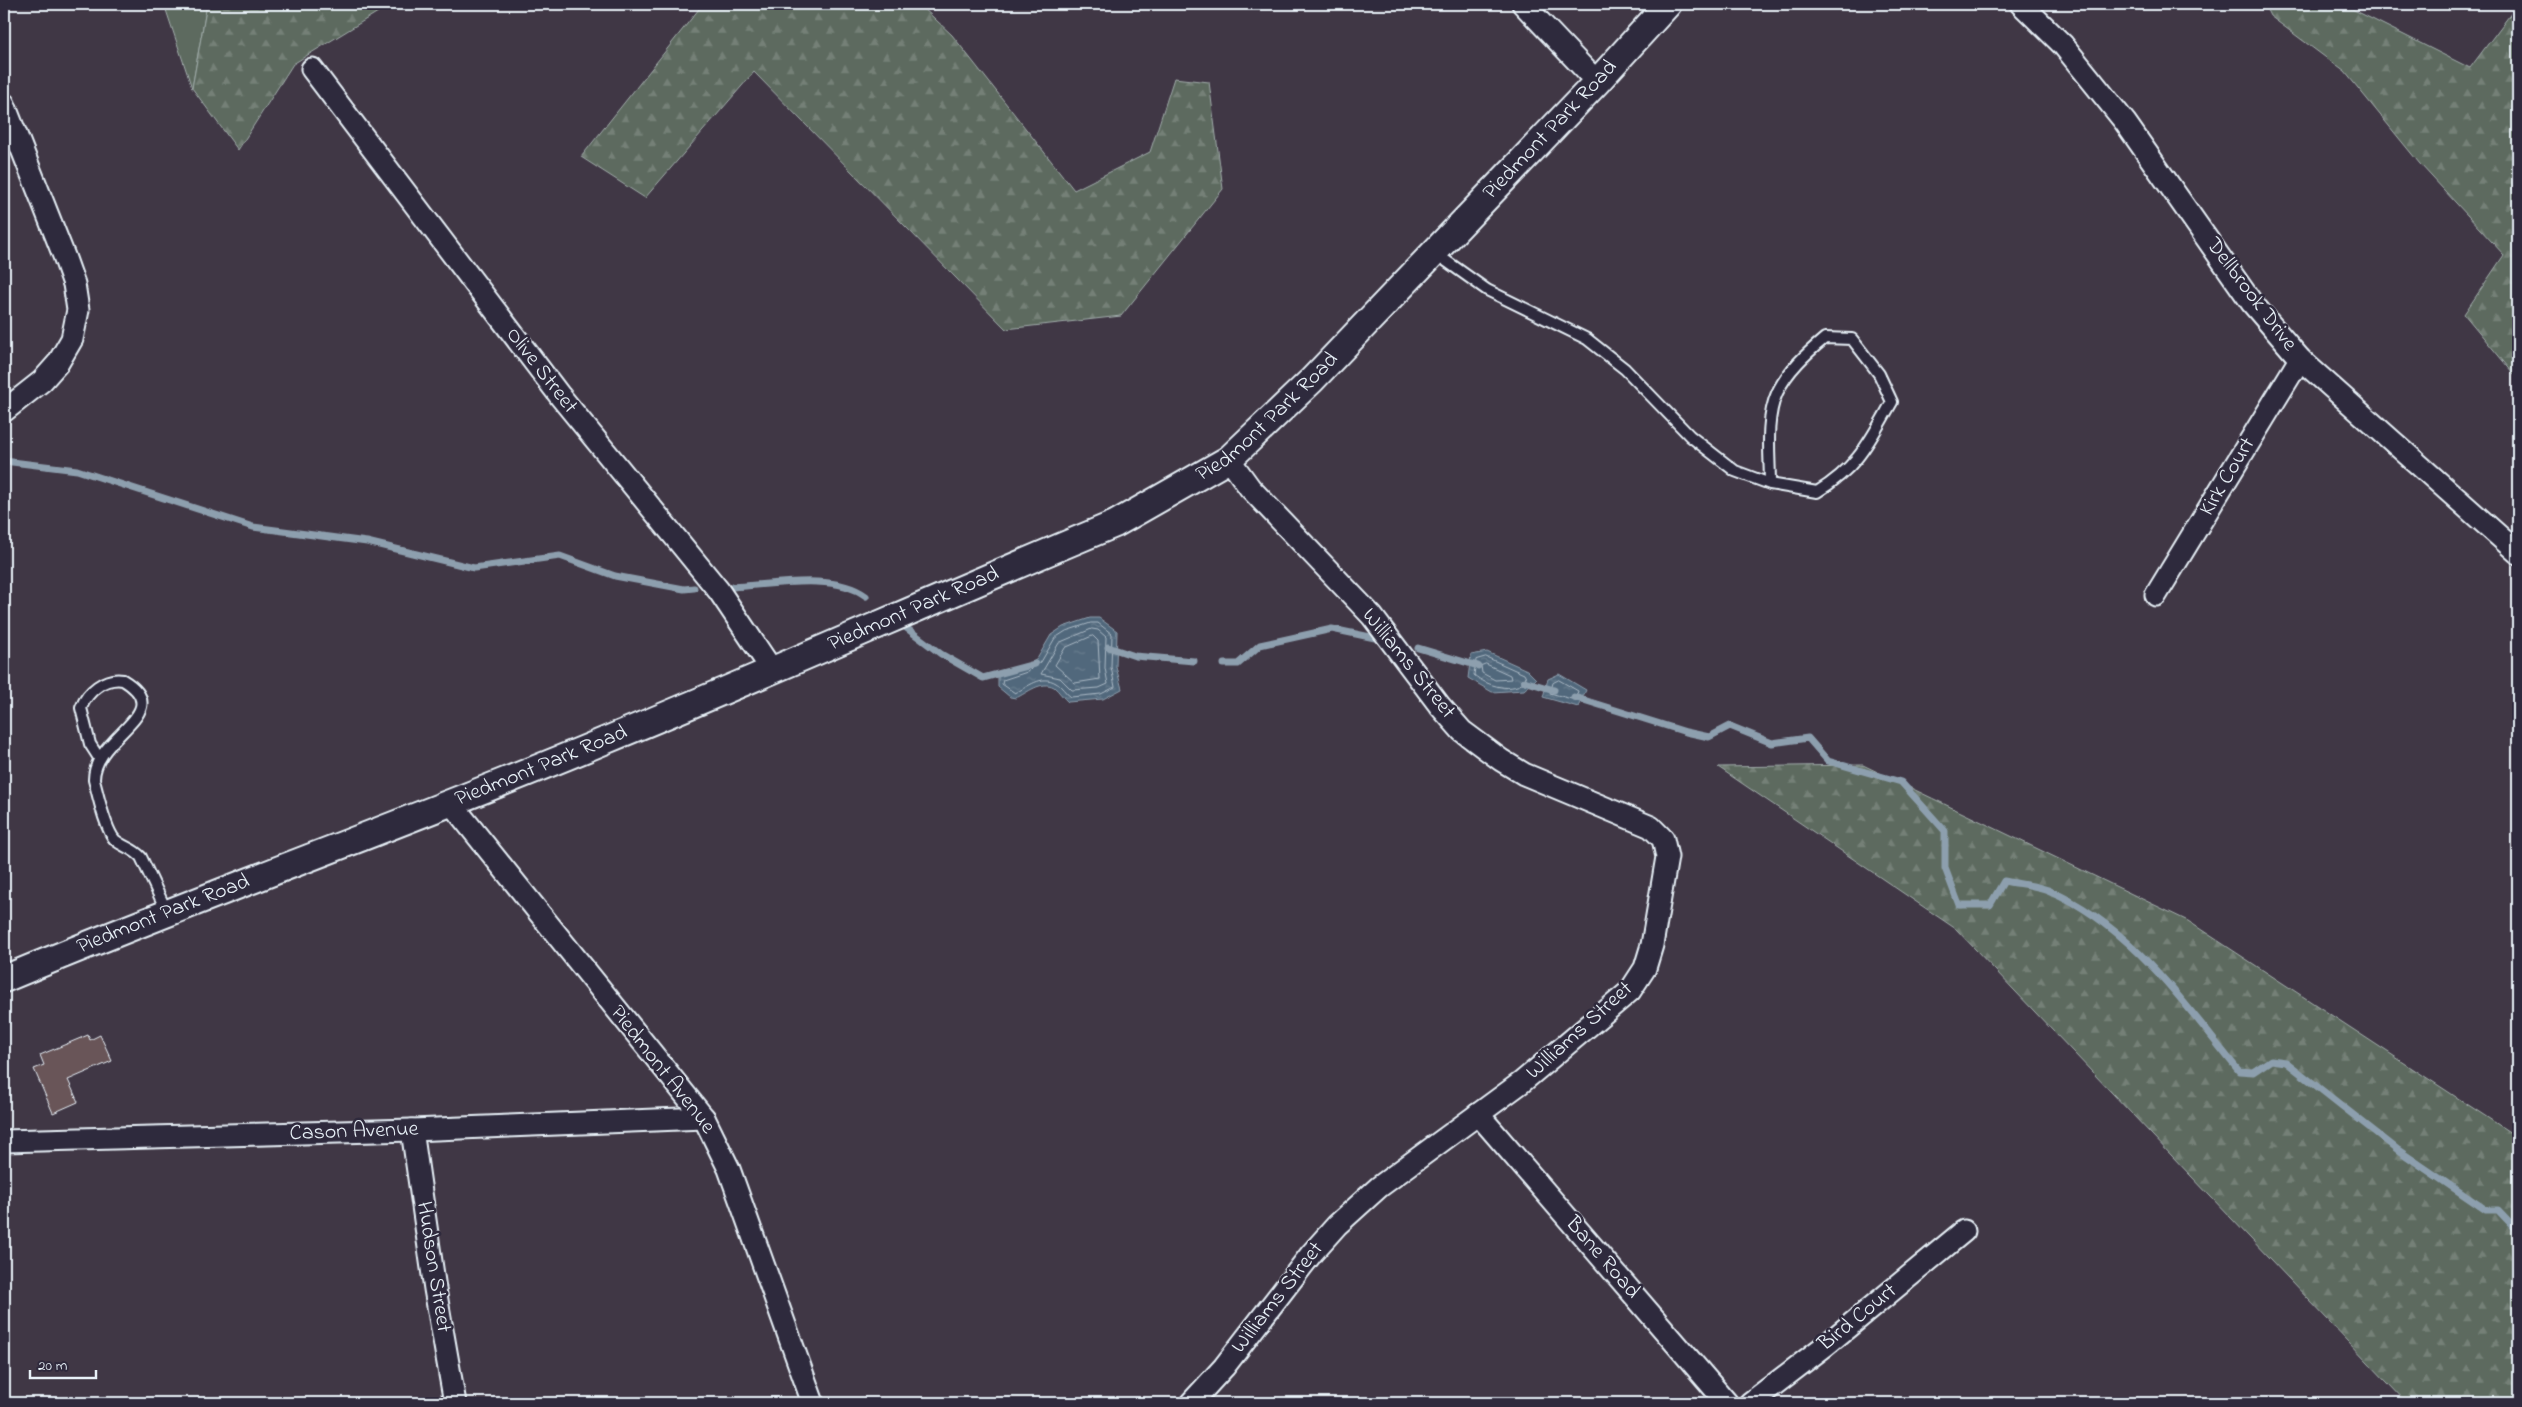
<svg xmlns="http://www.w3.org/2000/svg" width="2522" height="1407" font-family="'Indie Flower',sans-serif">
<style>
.green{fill:#5d6a5f;stroke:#a2aeac}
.forest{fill:url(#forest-firs);stroke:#a2aeac}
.water{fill:url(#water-ripples);stroke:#8d9fae}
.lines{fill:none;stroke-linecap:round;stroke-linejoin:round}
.shore{stroke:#acbac6;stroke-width:1}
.stream{stroke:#8d9fae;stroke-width:7}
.building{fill:#695558;stroke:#e8f1f8}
.service-casing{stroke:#e8f1f8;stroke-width:14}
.minor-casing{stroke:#e8f1f8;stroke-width:25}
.tertiary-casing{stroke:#e8f1f8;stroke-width:30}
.service{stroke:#2f2a3d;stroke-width:10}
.minor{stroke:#2f2a3d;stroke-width:21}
.tertiary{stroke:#2f2a3d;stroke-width:26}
.labels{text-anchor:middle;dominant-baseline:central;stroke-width:5;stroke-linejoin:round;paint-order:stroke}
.street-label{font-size:22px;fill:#e8f1f8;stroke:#2f2a3d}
</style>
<defs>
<pattern id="forest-firs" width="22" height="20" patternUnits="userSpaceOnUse" patternTransform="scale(1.25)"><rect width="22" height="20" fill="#5d6a5f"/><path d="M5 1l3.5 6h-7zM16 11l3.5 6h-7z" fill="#748077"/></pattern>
<pattern id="water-ripples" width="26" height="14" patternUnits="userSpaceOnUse" patternTransform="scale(1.25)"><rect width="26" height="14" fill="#51687c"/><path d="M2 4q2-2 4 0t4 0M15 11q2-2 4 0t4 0" fill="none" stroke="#6a7e8f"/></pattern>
</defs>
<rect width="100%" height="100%" fill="#403745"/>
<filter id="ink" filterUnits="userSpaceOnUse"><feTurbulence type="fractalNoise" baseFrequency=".02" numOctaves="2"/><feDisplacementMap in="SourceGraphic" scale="10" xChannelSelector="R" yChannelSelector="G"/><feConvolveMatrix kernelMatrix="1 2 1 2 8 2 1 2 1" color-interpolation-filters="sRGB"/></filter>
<g filter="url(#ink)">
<!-- green -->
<polygon class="green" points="164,4 207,4 192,88"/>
<!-- forest -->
<g class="forest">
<polygon points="207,4 391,4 293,64 238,150 192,88"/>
<polygon points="703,4 919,4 952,35 1074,190 1150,152 1174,78 1209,82 1223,189 1121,316 1006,329 754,72 645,198 581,157"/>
<polygon points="2264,4 2342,4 2470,68 2518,4 2518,379 2464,314 2504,255 2420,164 2345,72 2270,16"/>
<polygon points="1863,765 2188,921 2511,1133 2518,1133 2518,1396 2516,1403 2407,1403 1956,929 1718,767"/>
</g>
<!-- water -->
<g class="water">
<path d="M 1090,618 L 1099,618 L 1117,631 L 1116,667 L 1122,689 L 1103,699 L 1068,702 C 1063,698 1059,691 1054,687 C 1041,680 1027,693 1016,698 L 1010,697 L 998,687 L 998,676 L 1024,668 L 1037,659 L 1051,635 L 1063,627 Z"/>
<polygon points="1487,652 1527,670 1536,679 1524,690 1492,692 1468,678 1471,655"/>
<polygon points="1559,674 1586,690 1578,707 1543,697 1548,679"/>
</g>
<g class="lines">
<!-- shore -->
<g class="shore">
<path d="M 1091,623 L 1098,623 L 1112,634 L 1111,667 L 1115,687 L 1101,694 L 1071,697 C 1065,693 1062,686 1056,683 C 1041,674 1028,687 1015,693 L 1002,684 L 1003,680 L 1027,672 L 1041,662 L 1055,638 L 1066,631 Z"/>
<polygon points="1092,629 1098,630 1106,637 1105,668 1108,684 1099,688 1072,690 1060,678 1041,674 1059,643"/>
<polygon points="1093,636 1098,641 1100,679 1075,683 1055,665 1065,648"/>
<path d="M 1486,657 L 1524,674 L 1527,680 C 1513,694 1487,686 1474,675 L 1476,660 Z"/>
<polygon points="1486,664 1510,675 1511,679 1495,680 1482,673 1481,666"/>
<polygon points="1559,680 1578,691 1575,700 1550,693 1553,683"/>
</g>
<!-- stream -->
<g class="stream">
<polyline points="4,461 77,470 253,527 367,542 474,568 560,556 615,576 684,589 694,588"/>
<path d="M 733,587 C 771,585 835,572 866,596"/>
<polyline points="905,627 941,654 983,678 1035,664"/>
<polyline points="1108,647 1135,656 1194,661"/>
<polyline points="1418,648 1478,666"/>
<polyline points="1224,664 1238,664 1260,645 1332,629 1375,638"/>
<polyline points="1524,681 1554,690"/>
<path d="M 1574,697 L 1686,732 L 1709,737 L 1730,726 L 1772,743 L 1808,738 L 1828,761 L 1901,782 L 1945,831 L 1945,868 L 1959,905 L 1990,905 L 2004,881 C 2018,884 2035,885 2048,890 C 2131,925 2184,1004 2239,1071 L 2253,1072 L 2271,1060 L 2286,1062 L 2398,1150 L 2486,1210 L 2498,1210 L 2518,1231"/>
</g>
</g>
<!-- building -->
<polygon class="building" points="88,1035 90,1040 100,1035 112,1061 68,1080 78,1102 53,1113 34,1069 44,1065 40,1055"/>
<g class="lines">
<!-- service casing -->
<g class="service-casing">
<g id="service">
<path d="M 1435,253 L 1487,290 L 1587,339 L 1625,369 L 1690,436 L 1735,471 L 1770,484 L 1817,492 C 1858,467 1869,442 1892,402 L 1879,374 L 1852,339 L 1825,338 C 1807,353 1787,371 1777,393 C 1765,420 1770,456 1770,484"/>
<path d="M 99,758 L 90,744 L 81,708 C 87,692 104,677 123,680 C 178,713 93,735 94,780 C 98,795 105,829 115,840 C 123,847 133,848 141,857 L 167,912"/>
</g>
</g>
<!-- minor casing -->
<g class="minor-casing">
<g id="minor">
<polyline points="1523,4 1597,82"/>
<polyline points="2021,4 2063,45 2125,122 2252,303 2300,359 2518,553"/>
<polyline points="312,69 560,396 719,591 772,670"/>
<polyline points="4,104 64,256 74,284 78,310 72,339 58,363 42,381 4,411"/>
<polyline points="2156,595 2300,359"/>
<polyline points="451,803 704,1118 729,1169 813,1403"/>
<polyline points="1478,1114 1727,1403"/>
<polyline points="412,1130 435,1289 455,1403"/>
<polyline points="4,1141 412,1130 704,1118"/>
<polyline points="1191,1403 1224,1367 1312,1253 1337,1225 1379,1187 1522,1082 1630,991 1645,968 1652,945 1667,857 1663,839 1651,827 1524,774 1501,760 1462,731 1440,706 1372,616 1250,488 1229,459"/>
<polyline points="1750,1403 1826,1345 1964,1231"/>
</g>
</g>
<!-- tertiary casing -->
<g class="tertiary-casing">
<g id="tertiary">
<path id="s1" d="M 4,979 C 202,896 405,824 604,741 C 775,671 944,595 1115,524 L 1229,459 L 1312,380 L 1597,82 L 1668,4"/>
</g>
</g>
<!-- service -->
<use href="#service" class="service"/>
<!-- minor -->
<use href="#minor" class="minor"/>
<!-- tertiary -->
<use href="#tertiary" class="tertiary"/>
</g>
</g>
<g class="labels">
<!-- street labels -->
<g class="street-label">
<text stroke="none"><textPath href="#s1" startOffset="1792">Piedmont Park Road</textPath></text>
<text transform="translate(2251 295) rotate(53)">Dellbrook Drive</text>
<text transform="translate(541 371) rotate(52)">Olive Street</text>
<text stroke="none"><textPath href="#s1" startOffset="1388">Piedmont Park Road</textPath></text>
<text transform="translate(2228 477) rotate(-59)">Kirk Court</text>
<text stroke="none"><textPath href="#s1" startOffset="982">Piedmont Park Road</textPath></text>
<text transform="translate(1408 664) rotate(51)">Williams Street</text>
<text stroke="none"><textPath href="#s1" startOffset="578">Piedmont Park Road</textPath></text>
<text stroke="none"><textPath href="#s1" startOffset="172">Piedmont Park Road</textPath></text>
<text transform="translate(1580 1031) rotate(-42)">Williams Street</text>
<text transform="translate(662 1070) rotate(52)">Piedmont Avenue</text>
<text transform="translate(354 1132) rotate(-2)">Cason Avenue</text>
<text transform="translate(1602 1258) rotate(49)">Bane Road</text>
<text transform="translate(433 1267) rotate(81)">Hudson Street</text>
<text transform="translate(1278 1298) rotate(-52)">Williams Street</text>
<text transform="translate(1858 1318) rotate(-39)">Bird Court</text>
</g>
</g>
<!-- margin -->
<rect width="2522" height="1407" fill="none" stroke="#2f2a3d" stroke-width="20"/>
<rect x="10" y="10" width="2502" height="1387" fill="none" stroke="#e8f1f8" stroke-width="2" filter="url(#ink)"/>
<!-- scale -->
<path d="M30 1370v8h66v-8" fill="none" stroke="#e8f1f8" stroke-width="2.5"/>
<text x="38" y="1370" font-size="15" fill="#e8f1f8" stroke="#2f2a3d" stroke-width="4" paint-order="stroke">20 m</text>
</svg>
